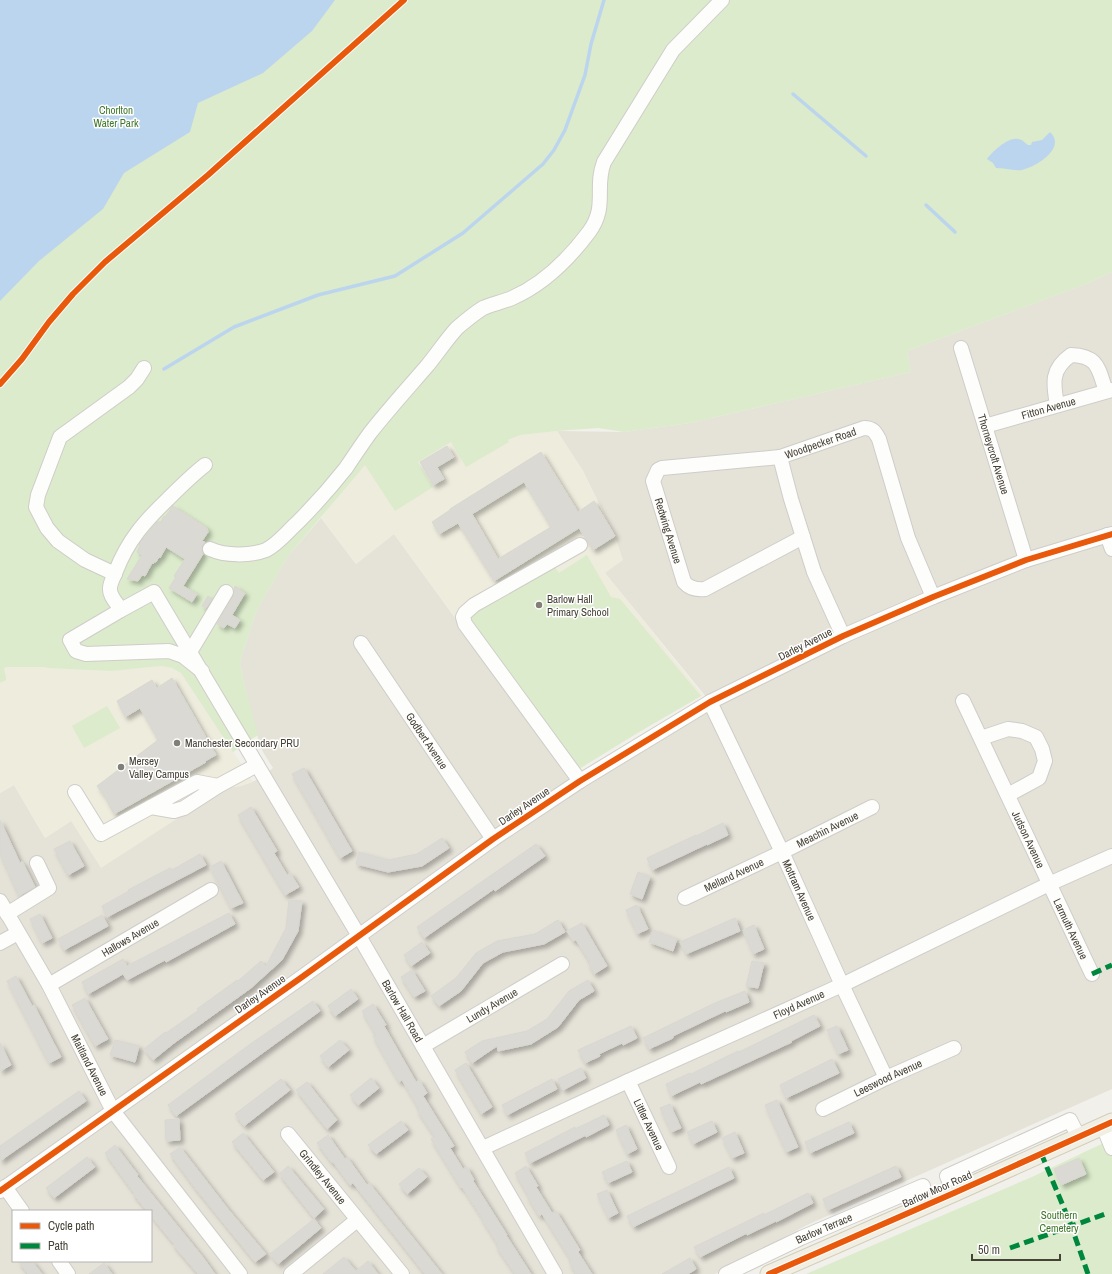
<svg xmlns="http://www.w3.org/2000/svg" width="1112" height="1274" font-family="'Archivo Narrow',sans-serif">
<style>
.residential{fill:#e5e2d8;fill-rule:evenodd}
.education{fill:#eeecdd}
.green{fill:#dbebcb}
.water{fill:#bcd5ee}
.lines{fill:none;stroke-linecap:round;stroke-linejoin:round}
.stream{stroke:#bcd5ee;stroke-width:3.5}
.building{fill:#dad9d3;stroke:#d9d7d1;fill-rule:evenodd;filter:url(#shadow)}
.minor-casing{stroke:#cfcdc8;stroke-width:16}
.major-casing{stroke:#d3ceb9;stroke-width:19}
.minor{stroke:#fdfdfc;stroke-width:14}
.major{stroke:#f1efe4;stroke-width:17}
.quiet{stroke:#00873e;stroke-width:5;stroke-dasharray:10 5;stroke-linecap:butt}
.cycleway-casing{stroke:#fff;stroke-width:8}
.cycleway{stroke:#e8590c;stroke-width:6}
.poi-dot{fill:#827f76;stroke:#fff;stroke-width:1.5}
.labels{text-anchor:middle;dominant-baseline:central;stroke-width:3;stroke-linejoin:round;paint-order:stroke}
.park-label{font-size:11px;fill:#3f782a;stroke:#fff}
.street-label{font-size:11px;fill:#474237;stroke:#fff}
.poi-label{font-size:11px;fill:#474237;stroke:#fff;text-anchor:start}
</style>
<defs>
<filter id="shadow"><feDropShadow dx="3.5" dy="3.5" stdDeviation="2" flood-color="#0004"/></filter>
</defs>
<rect width="100%" height="100%" fill="#f1f0eb"/>
<!-- residential -->
<path class="residential" d="M 1112,272 L 1112,1089 L 807,1225 L 715,1274 L 0,1274 L 0,793 L 14,785 L 45,838 L 71,821 L 226,788 L 241,786 L 259,779 L 273,768 L 263,752 L 259,742 L 243,679 L 240,661 L 256,612 L 288,556 L 321,518 L 356,564 L 394,534 L 506,688 L 577,779 L 707,698 L 605,573 L 615,536 L 583,471 L 557,431 L 624,432 L 690,423 L 911,372 L 907,351 L 1086,284 ZM 13,1211 L 151,1211 L 151,1261 L 13,1261 Z"/>
<!-- education -->
<g class="education">
<polygon points="439,381 507,441 519,435 557,431 583,471 615,536 623,560 605,573 703,695 639,732 570,775 394,534 356,564 321,518 345,487"/>
<polygon points="29,666 111,671 161,666 172,668 181,673 253,782 241,786 223,789 101,868 71,821 45,838 14,785 0,793 0,683 6,680 4,668 6,667"/>
</g>
<!-- green -->
<g class="green">
<polygon points="0,0 1112,0 1112,272 1086,284 907,351 911,372 690,423 624,432 598,428 557,431 520,435 508,440 509,442 466,467 451,442 418,462 433,487 395,511 365,465 288,556 256,612 240,661 243,679 258,735 233,752 181,673 172,668 161,666 111,671 49,668 44,667 6,667 4,668 6,677 6,680 0,683"/>
<polygon points="587,555 611,597 620,599 701,696 639,732 577,770 468,621 469,616 554,566 559,573"/>
<polygon points="107,706 120,728 84,748 72,726"/>
<polygon points="1112,1139 1112,1274 806,1274 1032,1177"/>
</g>
<!-- water -->
<g class="water">
<polygon points="0,0 335,0 312,31 263,73 198,103 190,132 124,173 103,209 39,261 0,301"/>
<path d="M 1050,132 C 1067,148 1036,167 1022,170 C 1014,171 1004,168 996,168 L 993,163 L 987,159 C 992,152 1008,137 1018,139 C 1022,139 1025,143 1028,145 L 1031,145 L 1032,142 L 1042,140 Z"/>
</g>
<g class="lines">
<!-- stream -->
<g class="stream">
<polyline points="793,94 866,156"/>
<polyline points="926,205 955,232"/>
<polyline points="164,369 234,327 318,295 395,276 463,233 543,164 554,150 565,130 585,75 591,44 604,0"/>
</g>
</g>
<!-- building -->
<g class="building">
<polygon points="447,446 454,457 437,467 444,479 433,485 420,462"/>
<path d="M 541,452 L 578,512 L 594,501 L 615,536 L 593,550 L 579,528 L 494,581 L 458,523 L 439,534 L 432,522 L 450,510 L 450,509 ZM 524,482 L 551,527 L 498,559 L 472,514 Z"/>
<polygon points="173,506 207,528 208,532 202,541 205,542 202,546 202,551 203,554 183,586 197,594 192,602 169,588 176,577 174,576 185,559 166,547 160,558 159,557 156,562 154,562 153,564 152,563 145,576 142,575 138,581 127,579 142,555 137,552 140,545 139,544 157,522 161,522 164,516 165,517"/>
<polygon points="235,586 245,593 232,615 240,620 235,628 227,624 224,628 217,624 233,596"/>
<polygon points="208,596 212,599 206,608 202,606"/>
<polygon points="172,678 216,755 205,761 206,762 114,814 105,797 97,786 158,740 140,708 125,717 117,701 152,680 157,688"/>
<polygon points="304,768 352,851 340,858 292,774"/>
<polygon points="251,807 277,851 274,853 287,875 290,873 299,887 285,895 238,815"/>
<polygon points="0,820 20,863 22,861 35,887 19,896 0,854"/>
<polygon points="723,823 728,835 707,845 707,844 652,870 647,858 696,835 696,836"/>
<polygon points="442,838 449,848 422,866 388,872 356,864 359,852 388,860 417,854"/>
<polygon points="70,841 84,866 68,875 54,849"/>
<polygon points="536,844 545,856 495,891 494,889 424,938 417,927"/>
<polygon points="200,854 206,865 107,917 102,906 129,891 128,890 170,868 172,870"/>
<polygon points="221,861 243,903 231,908 210,867"/>
<polygon points="638,872 650,877 642,899 630,894"/>
<polygon points="289,900 302,901 298,931 282,960 251,988 174,1043 153,1060 144,1049 165,1032 166,1033 199,1010 197,1009 237,980 238,981 261,961 266,966 286,928"/>
<polygon points="637,905 648,929 637,934 626,910"/>
<polygon points="229,913 235,924 166,962 165,960 127,980 123,974 88,994 82,982 123,959 127,966"/>
<polygon points="40,914 52,938 42,943 30,919"/>
<polygon points="102,915 108,926 64,950 58,939"/>
<polygon points="735,918 740,931 686,954 680,942"/>
<polygon points="558,920 565,932 544,944 503,952 483,963 461,991 439,1006 431,996 456,978 476,953 497,941 535,934"/>
<polygon points="582,923 607,966 594,974 588,963 590,962 576,940 573,941 567,931"/>
<polygon points="754,925 764,949 753,954 743,930"/>
<polygon points="653,930 677,939 673,951 649,942"/>
<polygon points="422,942 430,953 411,966 404,955"/>
<polygon points="752,961 764,963 758,988 746,986"/>
<polygon points="412,970 425,991 414,997 401,977"/>
<polygon points="16,976 32,1006 34,1005 61,1057 49,1063 7,981"/>
<polygon points="588,980 594,991 579,1000 558,1027 531,1044 498,1051 497,1046 472,1063 465,1052 482,1041 527,1031 547,1019 569,991"/>
<polygon points="351,989 358,999 335,1016 328,1006"/>
<polygon points="745,991 749,1002 726,1012 725,1011 673,1036 673,1038 649,1049 643,1038 715,1003"/>
<polygon points="85,998 108,1039 95,1046 72,1005"/>
<polygon points="313,1001 320,1011 176,1116 168,1105 249,1045"/>
<polygon points="373,1004 386,1025 384,1026 416,1082 419,1080 427,1093 423,1096 454,1146 450,1148 463,1169 467,1167 474,1180 473,1181 507,1235 506,1235 531,1274 515,1274 496,1246 498,1245 481,1218 482,1218 462,1187 461,1188 431,1139 435,1137 417,1110 419,1109 402,1080 399,1082 373,1036 376,1035 362,1011"/>
<polygon points="814,1015 820,1026 791,1041 792,1042 701,1084 700,1082 671,1096 666,1084 690,1073 691,1074 738,1051 739,1052"/>
<polygon points="631,1026 637,1038 623,1045 622,1043 599,1054 600,1056 585,1063 578,1050"/>
<polygon points="837,1026 848,1050 838,1054 827,1030"/>
<polygon points="115,1040 139,1046 135,1062 110,1055"/>
<polygon points="340,1040 349,1050 328,1067 320,1056"/>
<polygon points="0,1043 11,1065 0,1071"/>
<polygon points="832,1059 839,1073 786,1098 780,1085"/>
<polygon points="466,1063 492,1107 481,1114 455,1070"/>
<polygon points="581,1068 586,1078 563,1090 558,1079"/>
<polygon points="371,1078 379,1088 358,1105 350,1095"/>
<polygon points="281,1079 290,1090 244,1126 235,1114"/>
<polygon points="552,1079 557,1089 507,1115 502,1105"/>
<polygon points="307,1082 337,1120 327,1129 296,1090"/>
<polygon points="79,1091 86,1101 0,1161 0,1146"/>
<polygon points="777,1100 798,1147 786,1152 765,1105"/>
<polygon points="670,1104 681,1128 671,1132 660,1108"/>
<polygon points="604,1115 609,1125 586,1137 586,1135 530,1163 525,1153 575,1127 575,1129"/>
<polygon points="179,1119 180,1140 166,1141 165,1120"/>
<polygon points="401,1121 408,1130 376,1154 368,1145"/>
<polygon points="712,1121 717,1132 693,1144 687,1132"/>
<polygon points="849,1122 854,1133 810,1153 805,1142"/>
<polygon points="626,1125 637,1149 627,1154 616,1130"/>
<polygon points="735,1132 744,1153 732,1158 722,1138"/>
<polygon points="243,1133 274,1172 263,1180 232,1142"/>
<polygon points="328,1135 345,1159 347,1157 367,1185 369,1183 442,1274 425,1274 353,1183 350,1185 333,1162 332,1163 317,1143"/>
<polygon points="115,1145 138,1175 137,1176 202,1256 215,1274 198,1274 173,1245 174,1244 151,1216 151,1211 147,1211 133,1194 134,1193 105,1153"/>
<polygon points="180,1147 228,1209 266,1254 255,1262 195,1188 170,1154"/>
<polygon points="87,1157 95,1167 54,1198 46,1188"/>
<polygon points="1079,1158 1086,1174 1061,1185 1054,1169"/>
<polygon points="627,1161 632,1172 608,1183 602,1172"/>
<polygon points="288,1166 324,1209 314,1218 279,1174"/>
<polygon points="526,1166 538,1186 536,1187 552,1213 556,1211 580,1250 578,1252 592,1274 576,1274 569,1262 571,1260 542,1214 539,1216 527,1196 528,1195 515,1173"/>
<polygon points="896,1166 901,1177 828,1210 823,1199"/>
<polygon points="729,1167 734,1178 633,1227 627,1216"/>
<polygon points="419,1168 427,1177 407,1194 399,1184"/>
<polygon points="607,1190 618,1213 608,1218 597,1194"/>
<polygon points="808,1193 813,1203 776,1222 776,1221 747,1235 747,1233 700,1257 694,1247 764,1213 764,1215"/>
<polygon points="314,1219 321,1228 278,1264 270,1254"/>
<polygon points="344,1257 356,1271 368,1261 378,1274 323,1274"/>
<polygon points="690,1258 696,1269 688,1274 662,1274"/>
<polygon points="18,1261 32,1261 42,1274 28,1274"/>
<polygon points="104,1263 112,1274 89,1274"/>
</g>
<g class="lines">
<!-- minor casing -->
<g class="minor-casing">
<g id="minor">
<path id="s1" d="M 961,348 L 1026,560"/>
<path d="M 1057,405 C 1053,383 1051,369 1071,355 C 1099,356 1098,369 1106,391"/>
<path id="s2" d="M 985,426 L 1112,390"/>
<path id="s3" d="M 780,457 L 662,468 L 658,470 L 653,481 L 684,582 C 690,589 697,590 705,589 L 803,537"/>
<polyline points="1107,535 1112,549"/>
<polyline points="580,545 474,605 465,613 463,617 465,624 580,781"/>
<path d="M 210,549 C 225,556 250,556 266,550 C 278,544 288,531 298,522 C 315,505 331,487 346,468 C 354,456 362,444 370,433 C 388,410 408,388 427,366 C 437,354 446,340 457,328 C 464,322 475,313 483,308 C 492,304 503,302 512,298 C 544,284 568,260 589,232 C 608,206 594,188 604,162 L 673,50 L 722,0"/>
<polyline points="115,574 85,560 58,541 47,528 36,507 38,495 60,437 129,387 137,379 144,368"/>
<path d="M 121,610 C 117,603 109,596 110,588 C 110,583 114,576 116,571 C 128,540 145,521 168,499 C 180,487 191,476 205,465"/>
<path id="s4" d="M 843,636 L 814,572 L 791,499 L 780,457 L 864,428 C 873,428 875,432 879,439 L 908,538 L 933,597"/>
<path id="s5" d="M 361,643 L 493,839"/>
<polyline points="190,652 226,592"/>
<path id="s6" d="M 202,671 L 183,656 L 169,651 L 86,654 L 76,651 L 70,640 L 121,610 L 154,592 L 359,936 L 555,1274"/>
<path id="s7" d="M 963,701 L 1092,974"/>
<path id="s8" d="M 710,702 L 782,852 L 842,985 L 886,1078"/>
<polyline points="981,738 1008,729 1022,731 1036,737 1042,749 1045,761 1039,778 1008,795"/>
<polyline points="75,792 101,834 197,782 218,786 257,765"/>
<polyline points="151,807 174,811 184,808 218,786"/>
<path id="s9" d="M 685,898 L 782,852 L 872,807"/>
<path id="s10" d="M 0,901 L 49,985 L 113,1111 L 240,1274"/>
<polyline points="7,914 49,888 37,863"/>
<polyline points="0,943 18,933"/>
<path id="s11" d="M 49,985 L 211,890"/>
<path id="s12" d="M 423,1046 L 562,964"/>
<path id="s13" d="M 628,1081 L 669,1167"/>
<path id="s14" d="M 823,1109 L 886,1078 L 954,1048"/>
<polyline points="1103,1126 1112,1148"/>
<path id="s15" d="M 288,1134 L 402,1274"/>
<path id="s16" d="M 483,1148 L 628,1081 L 842,985 L 1049,884 L 1112,856"/>
<polyline points="5,1187 22,1211"/>
<polyline points="0,1191 302,977 493,839 580,781 710,702 843,636 933,597 1026,560 1112,534"/>
<polyline points="954,1193 947,1176 1070,1120 1078,1136"/>
<polyline points="59,1261 68,1274"/>
<polyline points="291,1274 357,1220"/>
<path id="s17" d="M 726,1274 L 801,1238 L 923,1186"/>
</g>
</g>
<!-- major casing -->
<g class="major-casing">
<polyline id="major" points="769,1274 954,1193 1112,1122"/>
</g>
<!-- minor -->
<use href="#minor" class="minor"/>
<!-- major -->
<use href="#major" class="major"/>
<!-- quiet -->
<g class="quiet">
<polyline points="1092,974 1112,965"/>
<polyline points="1041,1153 1071,1225 1088,1274"/>
<polyline points="1010,1248 1108,1213"/>
</g>
<!-- cycleway casing -->
<g class="cycleway-casing">
<g id="cycleway">
<polyline points="0,384 22,359 49,322 73,294 105,262 208,175 404,0"/>
<polyline points="0,1191 302,977 493,839 580,781 710,702 843,636 933,597 1026,560 1112,534"/>
<polyline points="769,1274 954,1193 1112,1122"/>
</g>
</g>
<!-- cycleway -->
<use href="#cycleway" class="cycleway"/>
</g>
<!-- markers -->
<g class="poi-dot">
<circle cx="539" cy="605" r="4"/>
<circle cx="177" cy="743" r="4"/>
<circle cx="121" cy="767" r="4"/>
</g>
<g class="labels">
<!-- park labels -->
<g class="park-label">
<text x="116" y="110">Chorlton<tspan x="116" dy="13">Water Park</tspan></text>
<text x="1059" y="1215">Southern<tspan x="1059" dy="13">Cemetery</tspan></text>
</g>
<!-- street labels -->
<g class="street-label">
<text stroke="none"><textPath href="#s2" startOffset="66">Fitton Avenue</textPath></text>
<text stroke="none"><textPath href="#s4" startOffset="233">Woodpecker Road</textPath></text>
<text stroke="none"><textPath href="#s1" startOffset="111">Thorneycroft Avenue</textPath></text>
<text stroke="none"><textPath href="#s3" startOffset="187">Redwing Avenue</textPath></text>
<text transform="translate(805 644) rotate(-27)">Darley Avenue</text>
<text stroke="none"><textPath href="#s5" startOffset="118">Godbert Avenue</textPath></text>
<text transform="translate(524 806) rotate(-34)">Darley Avenue</text>
<text stroke="none"><textPath href="#s9" startOffset="158">Meachin Avenue</textPath></text>
<text stroke="none"><textPath href="#s7" startOffset="153">Judson Avenue</textPath></text>
<text stroke="none"><textPath href="#s9" startOffset="54">Melland Avenue</textPath></text>
<text stroke="none"><textPath href="#s8" startOffset="208">Mottram Avenue</textPath></text>
<text stroke="none"><textPath href="#s7" startOffset="252">Larmuth Avenue</textPath></text>
<text stroke="none"><textPath href="#s11" startOffset="94">Hallows Avenue</textPath></text>
<text transform="translate(260 994) rotate(-35)">Darley Avenue</text>
<text stroke="none"><textPath href="#s12" startOffset="80">Lundy Avenue</textPath></text>
<text stroke="none"><textPath href="#s16" startOffset="347">Floyd Avenue</textPath></text>
<text stroke="none"><textPath href="#s6" startOffset="729">Barlow Hall Road</textPath></text>
<text stroke="none"><textPath href="#s10" startOffset="187">Maitland Avenue</textPath></text>
<text stroke="none"><textPath href="#s14" startOffset="72">Leeswood Avenue</textPath></text>
<text stroke="none"><textPath href="#s13" startOffset="48">Littler Avenue</textPath></text>
<text stroke="none"><textPath href="#s15" startOffset="55">Grindley Avenue</textPath></text>
<text transform="translate(937 1189) rotate(-24)">Barlow Moor Road</text>
<text stroke="none"><textPath href="#s17" startOffset="108">Barlow Terrace</textPath></text>
</g>
<!-- poi labels -->
<g class="poi-label">
<text x="547" y="599">Barlow Hall<tspan x="547" dy="13">Primary School</tspan></text>
<text x="185" y="743">Manchester Secondary PRU</text>
<text x="129" y="761">Mersey<tspan x="129" dy="13">Valley Campus</tspan></text>
</g>
</g>
<!-- legend -->
<rect x="12" y="1210" width="140" height="52" fill="#ffffff" stroke="#b5b3af"/>
<rect x="20" y="1223" width="20" height="6" fill="#e8590c" stroke="#b5b3af"/>
<text x="48" y="1230" font-size="12" fill="#474237">Cycle path</text>
<rect x="20" y="1243" width="20" height="6" fill="#00873e" stroke="#b5b3af"/>
<text x="48" y="1250" font-size="12" fill="#474237">Path</text>
<!-- scale -->
<path d="M972 1254v6h88v-6" fill="none" stroke="#474237" stroke-width="2"/>
<text x="978" y="1254" font-size="12" fill="#474237" stroke="#ffffff" stroke-width="3" paint-order="stroke">50 m</text>
</svg>
